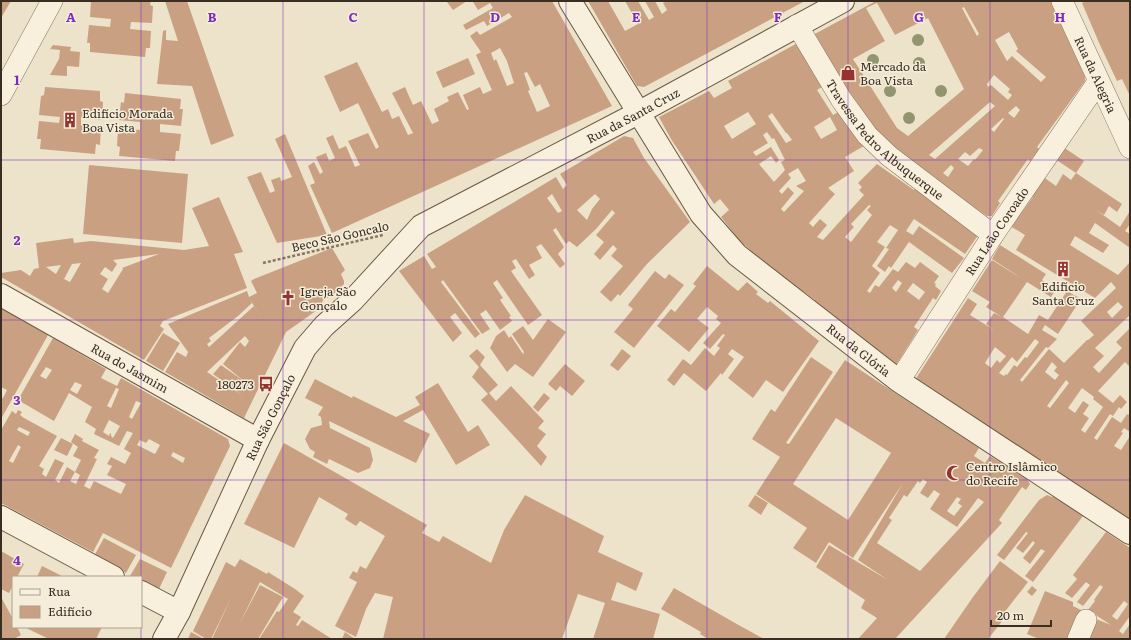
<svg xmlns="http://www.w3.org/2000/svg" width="1131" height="640" font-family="Literata,serif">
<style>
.building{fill:#c9a182;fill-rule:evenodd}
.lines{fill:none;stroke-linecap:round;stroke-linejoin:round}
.street-casing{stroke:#89765f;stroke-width:22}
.secondary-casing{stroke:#6b5842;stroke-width:24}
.path{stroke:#89765f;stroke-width:2.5;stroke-dasharray:3 2;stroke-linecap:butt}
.street{stroke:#f8f0dd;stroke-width:21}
.secondary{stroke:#f8f0dd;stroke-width:22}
.tree{fill:#939571}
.grid{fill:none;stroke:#7b2cbf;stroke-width:1;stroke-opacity:0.55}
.labels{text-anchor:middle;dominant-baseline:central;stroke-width:3;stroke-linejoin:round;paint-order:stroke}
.poi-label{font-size:12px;fill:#3a2e22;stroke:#f5edd9;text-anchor:start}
.street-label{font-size:12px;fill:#3a2e22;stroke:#f5edd9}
.grid-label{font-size:13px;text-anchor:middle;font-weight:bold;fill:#7b2cbf;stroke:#f5edd9;stroke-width:3;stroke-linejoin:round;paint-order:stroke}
</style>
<rect width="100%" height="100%" fill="#ede3ca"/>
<!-- building -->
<g class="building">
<polygon points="1,1 11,1 1,18"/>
<polygon points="91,1 151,1 150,5 153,6 152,23 131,22 130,29 151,31 150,48 146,48 145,57 90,52 90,43 87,43 89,25 110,27 111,19 90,17"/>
<polygon points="165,1 187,1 234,136 211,145 192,86 157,84 163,31 166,30 166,40 178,41"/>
<polygon points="449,1 467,1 453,10 447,2"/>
<path d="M 475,1 L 552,1 L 612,106 L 332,233 L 310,185 L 315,183 L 308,166 L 314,162 L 320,174 L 323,172 L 316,157 L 326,153 L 329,161 L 335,158 L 326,138 L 333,135 L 339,149 L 346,146 L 355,167 L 360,165 L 348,141 L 368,133 L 376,149 L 379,147 L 358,103 L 340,112 L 324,76 L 357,62 L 382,112 L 388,109 L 392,119 L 399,116 L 408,135 L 413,133 L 392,93 L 405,87 L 413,105 L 421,101 L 432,124 L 439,121 L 434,109 L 449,101 L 447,97 L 458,92 L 467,110 L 469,109 L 463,95 L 480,87 L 483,94 L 492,90 L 476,55 L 481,52 L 470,36 L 477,31 L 480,35 L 512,17 L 509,13 L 487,26 L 484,21 L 466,30 L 463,25 L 493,8 L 490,3 L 478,10 L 473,2 ZM 500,48 L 507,61 L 514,83 L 507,86 L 496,59 L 494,61 L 491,53 ZM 527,72 L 535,87 L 540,84 L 550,106 L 537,112 L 528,91 L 530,90 L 524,73 Z"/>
<polygon points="588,1 608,1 625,31 638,24 625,1 638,1 649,20 654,17 645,1 655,1 662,14 667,10 663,3 667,1 805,1 644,87 637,86"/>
<path d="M 876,1 L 1053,1 L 1085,75 L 1085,81 L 1037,147 L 1039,149 L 1030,161 L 1028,159 L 998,201 L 1000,203 L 992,216 L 987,216 L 934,180 L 936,178 L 906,158 L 878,142 L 811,36 ZM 877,3 L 895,35 L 928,18 L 964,89 L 908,136 L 897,128 L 853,59 L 885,41 L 866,8 ZM 964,7 L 979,34 L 977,36 L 962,8 ZM 1009,32 L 1018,49 L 1016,51 L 1046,77 L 1041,82 L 1012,56 L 1007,61 L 995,40 ZM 994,75 L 1010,89 L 1008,92 L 1012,95 L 1008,100 L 991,85 L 988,87 L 987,84 ZM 990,102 L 995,106 L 935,159 L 929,155 ZM 1016,106 L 1020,110 L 1014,118 L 1008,113 ZM 1003,118 L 1004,119 L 994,132 L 991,129 ZM 979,148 L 983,150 L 975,160 L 974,159 L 968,166 L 958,159 L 965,152 L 970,156 ZM 951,165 L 954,168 L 948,177 L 943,173 Z"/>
<polygon points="1086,1 1130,1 1130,96 1122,79 1117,81 1100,45 1082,3"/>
<path d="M 803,40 L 830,82 L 817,90 L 833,115 L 843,109 L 869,143 L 845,157 L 854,171 L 828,188 L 835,194 L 809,223 L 813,227 L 820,219 L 827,225 L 817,237 L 823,240 L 864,195 L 859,190 L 862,187 L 858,183 L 877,164 L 914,190 L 917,186 L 981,231 L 965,254 L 914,219 L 906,231 L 913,235 L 919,226 L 964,258 L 952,273 L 909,242 L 891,268 L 889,266 L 885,272 L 877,266 L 889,249 L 886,248 L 898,230 L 890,225 L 877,242 L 885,247 L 872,266 L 880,273 L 867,291 L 870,293 L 875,285 L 879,287 L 893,269 L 898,272 L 906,262 L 915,268 L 920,262 L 939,276 L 934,283 L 936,284 L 935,286 L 941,291 L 936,300 L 933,298 L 914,327 L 918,330 L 896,365 L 812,304 L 815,300 L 803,291 L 800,295 L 739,240 L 721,217 L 729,210 L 720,199 L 714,204 L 671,139 L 659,117 L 709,91 L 714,98 L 732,88 L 728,81 ZM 748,112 L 756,124 L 732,139 L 724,126 ZM 772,113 L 786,133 L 787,133 L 792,140 L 786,143 L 768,116 ZM 830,117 L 837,130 L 821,139 L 814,127 ZM 767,132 L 772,139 L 774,138 L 785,160 L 781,162 L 785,170 L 774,182 L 759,164 L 771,156 L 776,163 L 779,160 L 771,147 L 756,156 L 753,152 L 768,143 L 763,135 ZM 798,168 L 806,181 L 796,186 L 804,191 L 784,212 L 781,209 L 794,193 L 788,187 L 782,194 L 779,191 L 791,178 L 788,174 ZM 869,205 L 871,206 L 867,210 L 872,215 L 851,242 L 845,237 L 854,227 L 851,224 ZM 898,280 L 902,283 L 896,292 L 892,288 ZM 913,283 L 925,292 L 919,300 L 907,291 Z"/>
<polygon points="53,45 71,47 70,51 80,52 79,67 67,66 67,76 50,75 59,59 60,50 50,49"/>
<polygon points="468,58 475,74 443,88 436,72"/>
<polygon points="45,87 100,91 100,101 103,102 102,120 81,118 81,125 101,127 100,145 96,144 95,154 40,149 41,139 37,139 39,121 59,123 60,117 39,115 41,96 44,95"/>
<polygon points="125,93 181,99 180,109 183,109 181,126 160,124 160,132 181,134 179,151 176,151 175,161 119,156 120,147 117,146 118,128 140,130 140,122 119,120 121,102 124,103"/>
<polygon points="285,134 327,235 277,243 247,177 261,172 270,193 275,191 271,180 280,177 281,181 292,177 275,139"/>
<path d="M 624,136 L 633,138 L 644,158 L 690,222 L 647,264 L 620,296 L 618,294 L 611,302 L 600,292 L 623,266 L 611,256 L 617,249 L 613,245 L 600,260 L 594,254 L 604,242 L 596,235 L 615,213 L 612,210 L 596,229 L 577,247 L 569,241 L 566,244 L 556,228 L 553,230 L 564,247 L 558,254 L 565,264 L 560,268 L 541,244 L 536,247 L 542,258 L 529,265 L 535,275 L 529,279 L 516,259 L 512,261 L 516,268 L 511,271 L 542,315 L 528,325 L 497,280 L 493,283 L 503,298 L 500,300 L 511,316 L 509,317 L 512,321 L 500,330 L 486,310 L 480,314 L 490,329 L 482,334 L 443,280 L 441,282 L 480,334 L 475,338 L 455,313 L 450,317 L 462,333 L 453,342 L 399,271 L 424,256 L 432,269 L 436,267 L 427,254 L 556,177 L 563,189 L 567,185 L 560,174 ZM 552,194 L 562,211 L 558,213 L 547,198 ZM 595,194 L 600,199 L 592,209 L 587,220 L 577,210 Z"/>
<polygon points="1063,147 1084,161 1076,173 1055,159"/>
<polygon points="89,165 188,174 182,243 83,234"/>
<path d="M 1076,173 L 1122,204 L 1117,212 L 1109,206 L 1104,215 L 1096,210 L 1120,227 L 1130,211 L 1130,224 L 1125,231 L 1130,234 L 1130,248 L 1095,223 L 1089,233 L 1109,245 L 1103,253 L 1075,236 L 1070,245 L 1118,275 L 1130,262 L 1130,315 L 1095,348 L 1104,356 L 1093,367 L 1099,373 L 1122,348 L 1116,342 L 1130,328 L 1130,367 L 1125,362 L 1098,391 L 1113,403 L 1120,395 L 1127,402 L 1121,409 L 1119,407 L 1113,416 L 1110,414 L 1094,438 L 1097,440 L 1112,417 L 1121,423 L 1127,414 L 1128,415 L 1130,413 L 1130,432 L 1124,428 L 1121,432 L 1123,433 L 1114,446 L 1121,450 L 1130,436 L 1130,454 L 1129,456 L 1130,457 L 1130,521 L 915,380 L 968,298 L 977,304 L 970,315 L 994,330 L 986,324 L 994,313 L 1002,317 L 986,307 L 990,302 L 972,291 L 992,260 L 1021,278 L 992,259 L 1000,245 L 1046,274 L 1042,280 L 1056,289 L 1051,297 L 1027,282 L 1003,317 L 1028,334 L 1039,315 L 1048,320 L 1067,291 L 1081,299 L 1058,334 L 1045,325 L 1042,330 L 1057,339 L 1048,348 L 1046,347 L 1020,380 L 1022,382 L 1049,349 L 1064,363 L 1087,340 L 1088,340 L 1094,335 L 1081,321 L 1116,288 L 1111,282 L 1095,298 L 1016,250 L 1025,235 L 1010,226 L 1016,212 L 1020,215 L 1033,197 L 1029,195 L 1042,176 L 1056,186 L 1063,174 L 1071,180 ZM 1118,302 L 1123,307 L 1112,318 L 1107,312 ZM 1035,339 L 1039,342 L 1027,358 L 1025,357 L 1017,367 L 1014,365 L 1007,375 L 1006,374 L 1004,376 L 999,373 L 1012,357 L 1017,362 ZM 995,347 L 1006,356 L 1000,363 L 997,360 L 991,368 L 985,363 ZM 1052,362 L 1057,367 L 1054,371 L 1059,375 L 1055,380 L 1045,372 ZM 1066,380 L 1069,383 L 1050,408 L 1047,406 ZM 1082,388 L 1094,397 L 1093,399 L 1103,407 L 1085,433 L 1081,430 L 1089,418 L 1083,414 L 1089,405 L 1083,401 L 1075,413 L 1068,408 Z"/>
<path d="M 219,197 L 243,252 L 234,254 L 247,288 L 163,321 L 160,326 L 164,329 L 144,360 L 1,277 L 1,273 L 21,270 L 30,276 L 34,269 L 39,268 L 36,243 L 73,238 L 74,243 L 91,241 L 184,250 L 209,246 L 192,208 ZM 159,254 L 122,268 L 123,269 L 108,293 L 102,289 L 108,279 L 100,274 L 105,267 L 112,272 L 117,264 L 113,260 ZM 81,263 L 70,282 L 64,279 L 72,264 ZM 61,265 L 56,274 L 46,267 Z"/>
<path d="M 332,248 L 345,270 L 341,274 L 344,281 L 344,284 L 333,295 L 323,300 L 320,308 L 286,332 L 244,418 L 165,372 L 177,352 L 186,357 L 188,352 L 168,324 L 247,291 L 249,297 L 257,293 L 251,281 L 254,279 ZM 250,299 L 265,326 L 254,306 L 209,347 L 207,344 L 211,341 L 209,338 L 238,316 L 252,303 ZM 245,336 L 249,341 L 245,347 L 240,342 L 223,364 L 245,382 L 221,365 L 213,374 L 243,396 L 207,372 Z"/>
<polygon points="707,266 738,291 747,282 758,292 756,294 768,303 770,301 819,341 783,392 766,380 753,398 728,378 744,357 732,349 728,354 734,359 722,375 721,373 706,391 684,373 674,386 667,380 683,359 691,365 705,348 714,356 720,348 717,346 725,335 723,334 710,349 703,343 721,323 716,319 718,316 707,307 697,319 709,328 689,352 657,326 671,309 675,312 696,286 693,284"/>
<polygon points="655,271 665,279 669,274 684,285 634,348 614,332 633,309 628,305"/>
<polygon points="1,308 48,335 1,419 1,398 3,398 7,390 1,387"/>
<polygon points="548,319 566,332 533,377 515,364 507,372 490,348 496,336 504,330 509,338 511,336 523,354 524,352 512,334 523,326 533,340"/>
<polygon points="163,333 180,343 163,371 146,361"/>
<path d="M 53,338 L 106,369 L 101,378 L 117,386 L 121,378 L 228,439 L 230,446 L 171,568 L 103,533 L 93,552 L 1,503 L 1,430 L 12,411 L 16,414 L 18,410 L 22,412 L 20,415 L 24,418 L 57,436 L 39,466 L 44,469 L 42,474 L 46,477 L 55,459 L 64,463 L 55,480 L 59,483 L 67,467 L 75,472 L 81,460 L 73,456 L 78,447 L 71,442 L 75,434 L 83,439 L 82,441 L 99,450 L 94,458 L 97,459 L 84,486 L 90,489 L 94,481 L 121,494 L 126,484 L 107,475 L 112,466 L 107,464 L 111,457 L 125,464 L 131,453 L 124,449 L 133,433 L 127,431 L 119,446 L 94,434 L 96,429 L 85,422 L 92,407 L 69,393 L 54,421 L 18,400 ZM 46,367 L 52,370 L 46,379 L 40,376 ZM 75,382 L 82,385 L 77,394 L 70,390 ZM 116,388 L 119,389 L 111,408 L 107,406 ZM 136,401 L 141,403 L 132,419 L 129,417 ZM 109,420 L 120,426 L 113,438 L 111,436 L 111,434 L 110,433 L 109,436 L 103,432 ZM 19,427 L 30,432 L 28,436 L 17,430 ZM 149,439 L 160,445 L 155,454 L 137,445 L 140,440 L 146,443 ZM 18,445 L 21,447 L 13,463 L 9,461 ZM 173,452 L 185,458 L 183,463 L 171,456 ZM 75,472 L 80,475 L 76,484 L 70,481 Z"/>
<polygon points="477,349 485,357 480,365 498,385 489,393 496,401 511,386 544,421 538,428 546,434 537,446 547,457 541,466 481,400 488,394 472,377 479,367 469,356"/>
<polygon points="622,349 631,356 618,371 610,365"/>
<path d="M 811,357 L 833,372 L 786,443 L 789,444 L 845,360 L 979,448 L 974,456 L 985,463 L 990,456 L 1027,479 L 1030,484 L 1026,490 L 1022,487 L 999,520 L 1002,523 L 895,639 L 858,639 L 877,618 L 861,608 L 865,600 L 816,567 L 829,545 L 888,580 L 858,560 L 903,483 L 853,558 L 829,542 L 816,563 L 793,548 L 807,528 L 756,494 L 780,457 L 752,439 L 771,409 L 775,412 ZM 836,418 L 891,453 L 848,520 L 793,484 ZM 923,479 L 927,482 L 920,493 L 928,498 L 934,490 L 940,494 L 930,509 L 957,527 L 978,498 L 984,502 L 920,571 L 877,543 L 892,520 L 889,518 L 904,495 L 907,497 L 918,481 L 920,483 ZM 957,497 L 961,499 L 958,503 L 962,506 L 954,516 L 947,511 Z"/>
<polygon points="565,364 585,381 572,396 560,386 556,391 548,384"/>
<polygon points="315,379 352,398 353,396 396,417 420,405 415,397 438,383 468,432 478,425 490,445 456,465 423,410 403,421 430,434 416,463 329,421 330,428 370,448 373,460 370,468 358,473 329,459 327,464 313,457 315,452 310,449 305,439 311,428 322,425 321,417 318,415 323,407 305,398"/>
<polygon points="544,393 550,398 538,412 533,407"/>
<polygon points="61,438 73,444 67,456 54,450"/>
<polygon points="284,443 427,525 422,533 439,542 443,536 491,563 504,530 525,495 604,536 598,552 643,573 636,591 617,582 611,600 660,614 653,639 593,639 605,603 578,594 562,639 383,639 393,597 375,593 366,609 356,637 335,626 357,582 349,578 353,571 357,573 360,566 366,569 385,536 360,521 356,526 345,519 348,514 319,497 294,548 244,524"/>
<polygon points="755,495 768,503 761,515 748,506"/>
<polygon points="1047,495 1052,497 1053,496 1083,516 1033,582 1025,576 1045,551 1041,549 1030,564 1023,558 1035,543 1033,541 1023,553 1016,548 1028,533 1026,532 1004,560 997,555 1039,500"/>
<path d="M 1106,532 L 1130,548 L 1130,616 L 1119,631 L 1123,634 L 1130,624 L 1130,639 L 1088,639 L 1096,619 L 1111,625 L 1088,610 L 1095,601 L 1094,600 L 1103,587 L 1100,585 L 1083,606 L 1077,602 L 1090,585 L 1086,582 L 1072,598 L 1065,593 L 1077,579 L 1073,575 ZM 1124,601 L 1128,604 L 1117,620 L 1112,616 Z"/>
<polygon points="104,538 136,555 126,573 94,556"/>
<polygon points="1,551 24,564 17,577 13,577 13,585 9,593 1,589"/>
<polygon points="140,559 167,572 158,591 141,582 141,577 130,576"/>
<polygon points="240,559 267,574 268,572 295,589 304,596 293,612 301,617 296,625 298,626 302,620 332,639 259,639 277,611 279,612 288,599 260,582 239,625 260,585 283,597 258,639 212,639 232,596 211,639 206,639 193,631 226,562 235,567"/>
<polygon points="1000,561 1028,582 1000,618 1003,620 988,639 944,639 973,597"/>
<polygon points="42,566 64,577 37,577"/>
<polygon points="1032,586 1037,590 1032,596 1027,592"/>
<polygon points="674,588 735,623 764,639 708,639 700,634 701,632 661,609"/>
<polygon points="1045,591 1073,602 1073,606 1081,610 1069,639 1039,639 1027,634"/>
<polygon points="1,597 13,619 13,627 17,627 21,635 14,639 1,639"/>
<polygon points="24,627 102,627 96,639 49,639"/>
<polygon points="191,632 204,639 188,639"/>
<polygon points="345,632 355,639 342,639"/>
</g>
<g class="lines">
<!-- street casing -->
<g class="street-casing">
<g id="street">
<path id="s1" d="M 1062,1 L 1130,148"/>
<path id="s2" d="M 797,25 L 841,99 L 867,135 L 889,156 L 993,235"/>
<polyline points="1,95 52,1"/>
<path id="s3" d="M 899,381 L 993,235 L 1098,82"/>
<polyline points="1078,639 1086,620"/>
</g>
</g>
<!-- secondary casing -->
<g class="secondary-casing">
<g id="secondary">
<path id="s4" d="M 570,1 L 701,214 L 737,255 L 899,381 L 1130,533"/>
<path id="s5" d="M 1,295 L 258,440"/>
<polyline points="1,517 113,577"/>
<polyline points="141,592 179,612"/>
<path id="s6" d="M 164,639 L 179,612 L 258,440 L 305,348 L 324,326 L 353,300 L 421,226 L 638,113 L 843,1"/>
</g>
</g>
<!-- path -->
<polyline class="path" points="263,263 383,235"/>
<!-- street -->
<use href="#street" class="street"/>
<!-- secondary -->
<use href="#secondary" class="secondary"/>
</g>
<!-- trees -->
<g class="tree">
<circle cx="918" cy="40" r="6"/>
<circle cx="873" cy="60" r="6"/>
<circle cx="919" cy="63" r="6"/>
<circle cx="890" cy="91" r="6"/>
<circle cx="941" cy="91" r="6"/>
<circle cx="909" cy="118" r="6"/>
</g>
<!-- grid -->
<path class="grid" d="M 141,1 L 141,639M 283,1 L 283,639M 424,1 L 424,639M 566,1 L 566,639M 707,1 L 707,639M 848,1 L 848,639M 990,1 L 990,639M 1,160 L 1130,160M 1,320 L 1130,320M 1,480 L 1130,480"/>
<!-- icons -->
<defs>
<g id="shop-bare" transform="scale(1.2)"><path d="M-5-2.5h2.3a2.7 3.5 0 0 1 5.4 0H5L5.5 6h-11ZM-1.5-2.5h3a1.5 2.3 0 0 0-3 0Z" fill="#963331" stroke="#f5edd9" stroke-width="2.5" paint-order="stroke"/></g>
<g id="building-bare" transform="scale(1.2)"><path d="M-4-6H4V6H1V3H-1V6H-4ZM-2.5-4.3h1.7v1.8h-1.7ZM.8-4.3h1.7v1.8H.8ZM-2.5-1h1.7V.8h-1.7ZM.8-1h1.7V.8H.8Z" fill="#963331" stroke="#f5edd9" stroke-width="2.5" paint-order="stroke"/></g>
<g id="church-bare" transform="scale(1.2)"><path d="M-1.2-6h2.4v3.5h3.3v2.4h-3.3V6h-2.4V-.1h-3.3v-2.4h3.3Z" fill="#963331" stroke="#f5edd9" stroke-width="2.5" paint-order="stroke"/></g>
<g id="bus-bare" transform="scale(1.2)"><path d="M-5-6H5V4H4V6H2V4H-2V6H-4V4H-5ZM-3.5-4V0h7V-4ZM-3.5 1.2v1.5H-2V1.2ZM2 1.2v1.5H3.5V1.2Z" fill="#963331" stroke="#f5edd9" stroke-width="2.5" paint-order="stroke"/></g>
<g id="mosque-bare" transform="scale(1.2)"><path d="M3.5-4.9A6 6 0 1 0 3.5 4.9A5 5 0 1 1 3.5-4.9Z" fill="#963331" stroke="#f5edd9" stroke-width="2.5" paint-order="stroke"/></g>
</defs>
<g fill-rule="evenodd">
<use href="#shop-bare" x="848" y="73"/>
<use href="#building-bare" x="70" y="120"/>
<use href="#building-bare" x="1063" y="269"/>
<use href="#church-bare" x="288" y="298"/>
<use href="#bus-bare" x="266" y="384"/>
<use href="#mosque-bare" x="954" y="473"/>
</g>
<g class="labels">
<!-- poi labels -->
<g class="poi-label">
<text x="860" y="66">Mercado da<tspan x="860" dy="14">Boa Vista</tspan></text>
<text x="82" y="113">Edifício Morada<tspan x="82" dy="14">Boa Vista</tspan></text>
<text x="1063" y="286" text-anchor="middle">Edifício<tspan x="1063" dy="14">Santa Cruz</tspan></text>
<text x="300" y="291">Igreja São<tspan x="300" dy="14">Gonçalo</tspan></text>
<text x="254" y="384" text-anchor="end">180273</text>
<text x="966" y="466">Centro Islâmico<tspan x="966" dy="14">do Recife</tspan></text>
</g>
<!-- street labels -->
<g class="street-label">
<text stroke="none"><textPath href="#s1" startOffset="81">Rua da Alegria</textPath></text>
<text stroke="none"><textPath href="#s6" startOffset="731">Rua da Santa Cruz</textPath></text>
<text stroke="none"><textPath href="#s2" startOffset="146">Travessa Pedro Albuquerque</textPath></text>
<text stroke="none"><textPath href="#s3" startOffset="179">Rua Leão Coroado</textPath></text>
<text transform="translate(340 236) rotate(-13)">Beco São Goncalo</text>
<text stroke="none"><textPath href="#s4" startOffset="459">Rua da Glória</textPath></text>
<text stroke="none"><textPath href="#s5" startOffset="148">Rua do Jasmim</textPath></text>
<text stroke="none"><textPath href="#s6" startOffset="246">Rua São Gonçalo</textPath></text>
</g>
</g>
<g class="grid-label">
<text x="71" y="22">A</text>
<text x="212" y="22">B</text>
<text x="353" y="22">C</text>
<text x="495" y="22">D</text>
<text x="636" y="22">E</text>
<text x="778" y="22">F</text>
<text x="919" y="22">G</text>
<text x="1060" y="22">H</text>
<text x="17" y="85">1</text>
<text x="17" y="245">2</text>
<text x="17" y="405">3</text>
<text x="17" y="565">4</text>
</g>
<!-- border -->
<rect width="1131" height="640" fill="none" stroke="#3a2e22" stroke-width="4"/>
<!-- legend -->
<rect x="12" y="576" width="130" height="52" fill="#f5edd9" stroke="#aaa190"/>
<rect x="20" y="589" width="20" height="6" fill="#f8f0dd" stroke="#aaa190"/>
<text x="48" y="596" font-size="12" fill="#3a2e22">Rua</text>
<rect x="20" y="606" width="20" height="12" fill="#c9a182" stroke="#aaa190"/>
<text x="48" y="616" font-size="12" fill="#3a2e22">Edifício</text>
<!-- scale -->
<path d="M991 620v6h60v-6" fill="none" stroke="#3a2e22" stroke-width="2"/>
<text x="997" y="620" font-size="12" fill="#3a2e22" stroke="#f5edd9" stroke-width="3" paint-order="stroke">20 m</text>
</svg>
